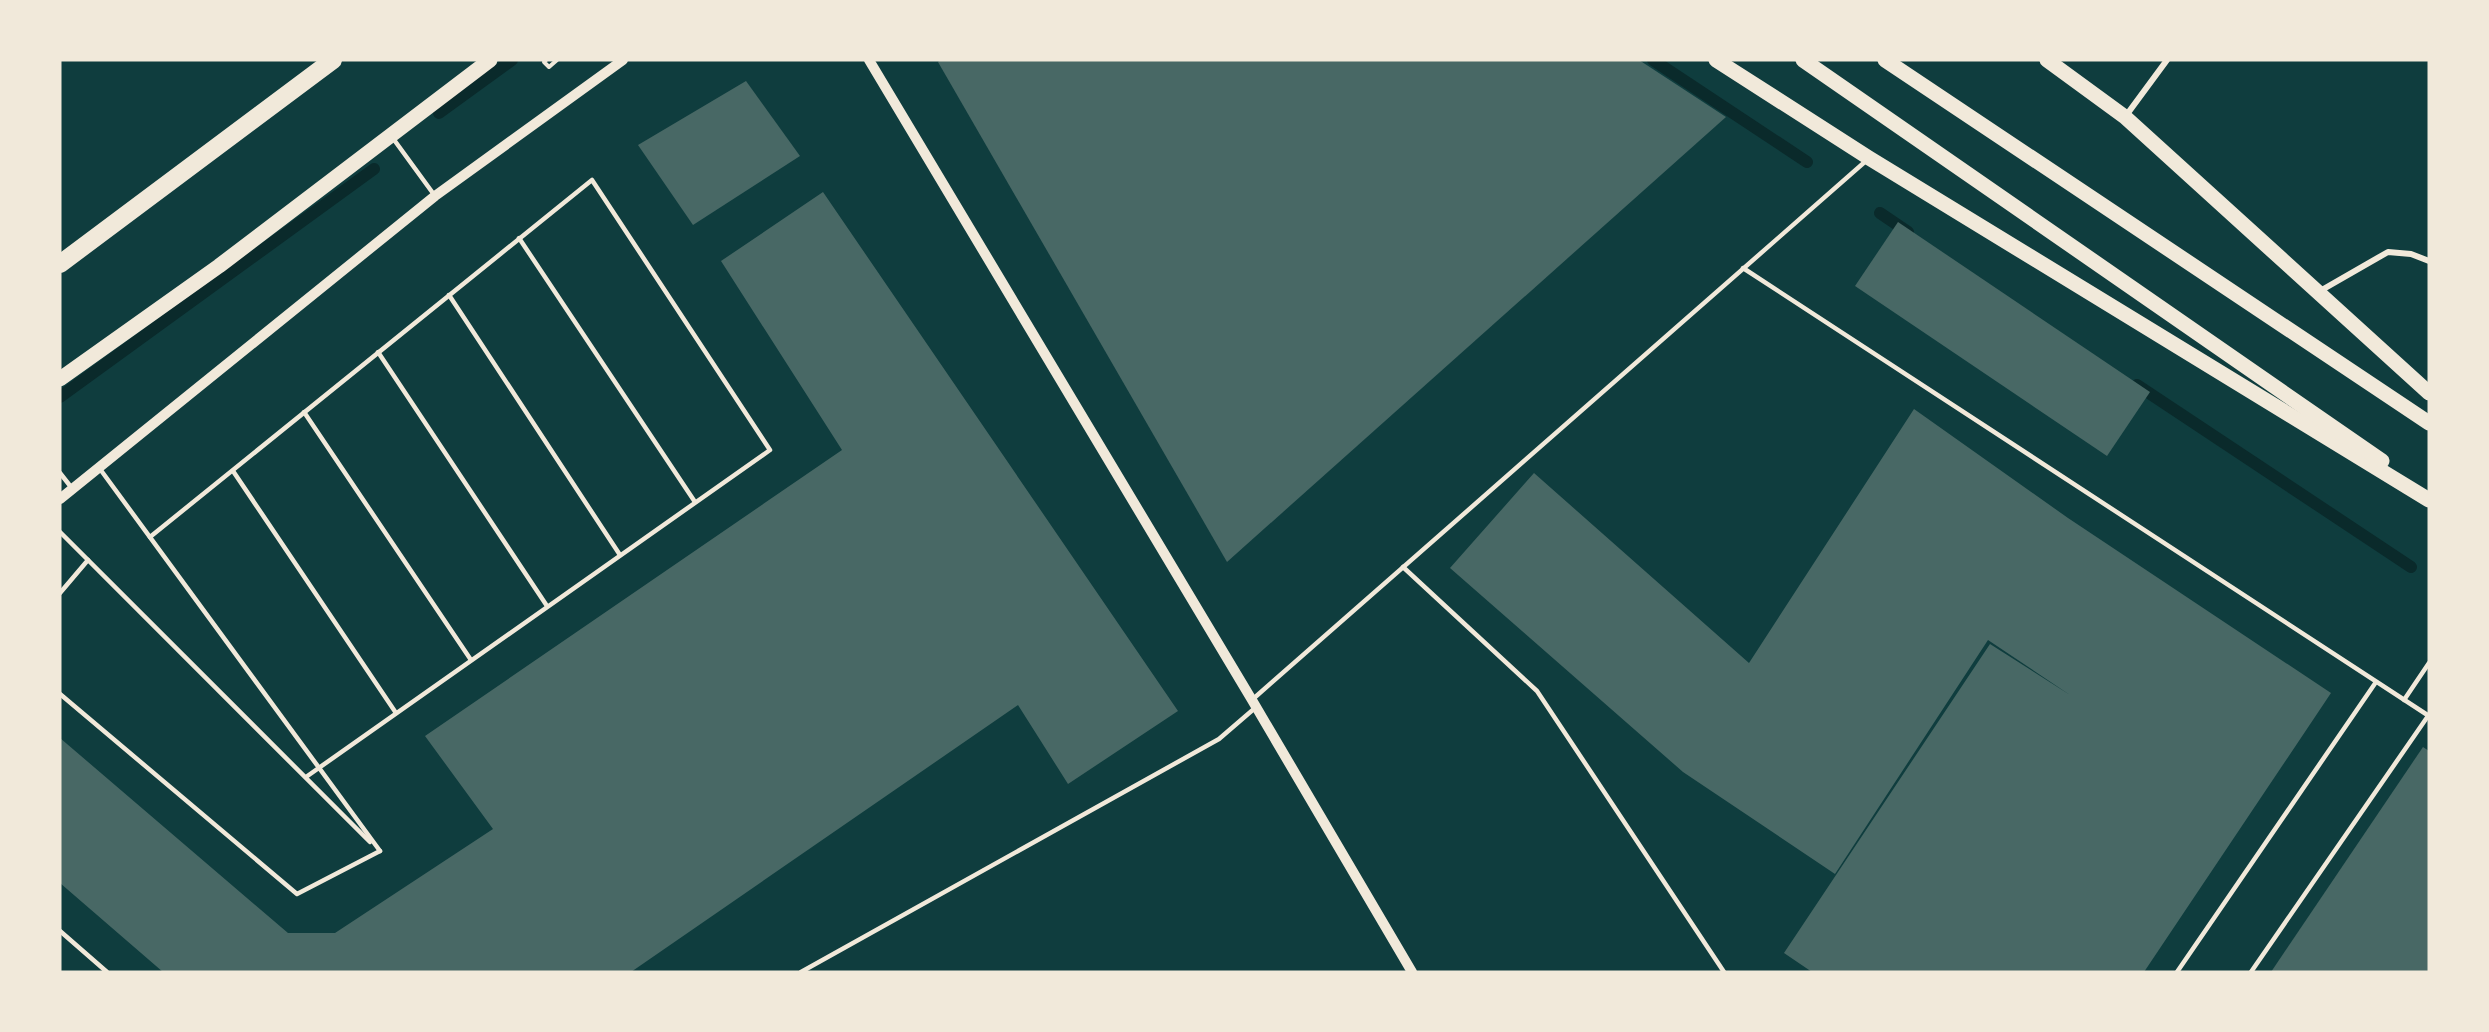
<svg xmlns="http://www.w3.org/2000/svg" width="2489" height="1032" font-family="'PT Sans',sans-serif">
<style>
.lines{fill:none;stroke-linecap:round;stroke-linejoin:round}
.stream{stroke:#0a2a2b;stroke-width:12}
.building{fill:#486865}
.path{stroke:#f1e9da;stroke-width:4}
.service{stroke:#f1e9da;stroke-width:4.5}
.minor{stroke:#f1e9da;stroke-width:6}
.tertiary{stroke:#f1e9da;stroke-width:10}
.primary{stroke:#f1e9da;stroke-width:15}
.motorway{stroke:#f1e9da;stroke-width:18}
</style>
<rect width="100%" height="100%" fill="#0f3d3e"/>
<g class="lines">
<!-- stream -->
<g class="stream">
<polyline points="1653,60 1807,162"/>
<polyline points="439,113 512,60"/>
<polyline points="1880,213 1908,232"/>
<polyline points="2137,385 2411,567"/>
<polyline points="60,397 374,169"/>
</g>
</g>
<!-- building -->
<g class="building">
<polygon points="940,60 1639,60 1726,117 1227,562 938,62"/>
<polygon points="746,81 800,156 693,225 638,145"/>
<polygon points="823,192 1178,711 1068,784 1018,705 631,972 163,972 60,883 60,738 288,933 335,933 493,829 425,736 842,450 721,261"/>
<polygon points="1898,222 2150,392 2107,456 1855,286"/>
<polygon points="1914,409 2068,518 2331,693 2144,972 1812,972 1784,953 1990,644 2070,695 1988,640 1835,874 1683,772 1450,568 1534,473 1749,663"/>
<polygon points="2423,747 2429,751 2429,972 2271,972"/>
</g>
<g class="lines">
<!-- path -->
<polyline class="path" points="546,60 544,62 549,67 557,60"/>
<!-- service -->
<g class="service">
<polyline points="392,137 435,196"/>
<polyline points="519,238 695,502"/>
<polyline points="1743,268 2429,716"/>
<polyline points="449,295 620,555"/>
<polyline points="378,352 547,606"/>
<polyline points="304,412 471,660"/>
<polyline points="100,469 380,851"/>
<polyline points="233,471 396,713"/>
<polyline points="60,473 71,487"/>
<polyline points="60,532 370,842"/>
<polyline points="150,537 592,180 770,450 306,777"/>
<polyline points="1403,567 1537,691 1724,972"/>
<polyline points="60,593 88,560"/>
<polyline points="60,694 297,894 380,851"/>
<polyline points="1253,699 1867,160"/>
<polyline points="2404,700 2429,663"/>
<polyline points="60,931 107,972"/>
<polyline points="801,972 1219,739 1255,708"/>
<polyline points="2177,972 2376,682"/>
<polyline points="2251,972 2428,716"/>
</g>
<!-- minor -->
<g class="minor">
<polyline points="2125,117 2167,60"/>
<polyline points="2320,291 2388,252 2411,254 2429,261"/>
</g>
<!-- tertiary -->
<g class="tertiary">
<polyline points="869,60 1252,700 1412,972"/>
<polyline points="60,499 435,196 623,60"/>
</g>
<!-- primary -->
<g class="primary">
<polyline points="1716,60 1869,158 2429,500"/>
<polyline points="1803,60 2382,461"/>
<polyline points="1885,60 2429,423"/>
<polyline points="2047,60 2125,117 2429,393"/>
<polyline points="60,379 219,266 490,60"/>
</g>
<!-- motorway -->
<polyline class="motorway" points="60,264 333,60"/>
</g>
<!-- border -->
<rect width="2489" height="1032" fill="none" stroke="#f1e9da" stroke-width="123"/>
</svg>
